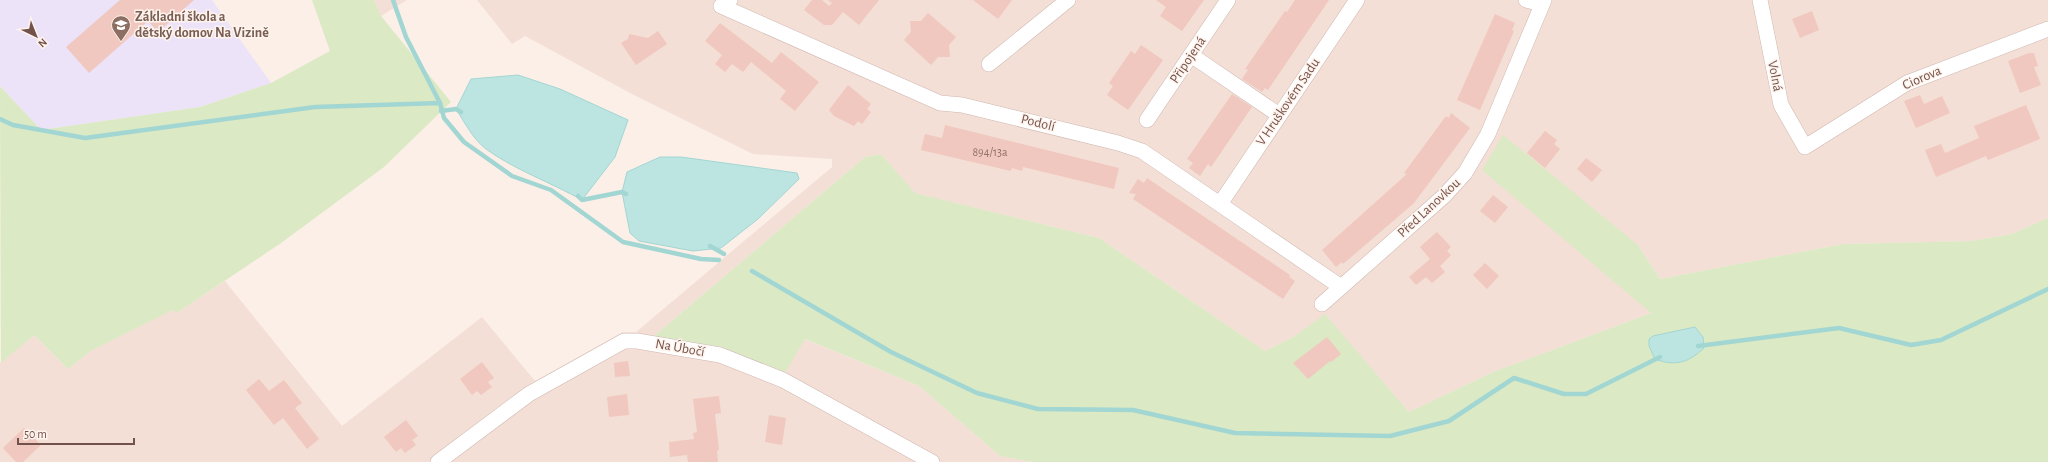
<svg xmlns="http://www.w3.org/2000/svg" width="2048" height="462" font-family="'Alegreya Sans',sans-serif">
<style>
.residential{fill:#f3dfd5}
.education{fill:#ece3f8}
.green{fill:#dbe9c5}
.water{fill:#bce5e2;stroke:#a2d6d3}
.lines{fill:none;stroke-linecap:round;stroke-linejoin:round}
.stream{stroke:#a2d6d3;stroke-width:4.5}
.building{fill:#f0c8bf}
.minor-casing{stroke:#cfb7b0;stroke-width:16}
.minor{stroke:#fff;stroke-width:15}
.labels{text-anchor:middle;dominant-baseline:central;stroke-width:3;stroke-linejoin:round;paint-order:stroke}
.number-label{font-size:12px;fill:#937069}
.education-label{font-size:14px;font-weight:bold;fill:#785e54;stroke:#fef4ed;text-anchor:start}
.street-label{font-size:14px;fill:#74524c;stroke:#fef4ed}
</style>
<rect width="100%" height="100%" fill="#fcefe7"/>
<!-- residential -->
<g class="residential">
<polygon points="374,0 407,0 381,16"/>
<polygon points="477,0 2048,0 2048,218 2012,234 1971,241 1843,244 1660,279 1638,245 1619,285 1651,313 1493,372 1409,412 1325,315 1295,336 1265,351 1099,238 914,193 881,154 865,157 653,337 722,347 783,376 804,339 919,386 1000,456 1033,462 0,462 0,363 34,335 68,369 91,351 174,309 177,313 225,281 342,426 482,317 535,381 623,332 636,332 832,167 832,159 753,154 632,94 525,36 512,44"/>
</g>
<!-- education -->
<polygon class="education" points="0,0 212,0 271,83 200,107 41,130 0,86"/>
<!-- green -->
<g class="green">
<polygon points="312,0 374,0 381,16 451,102 384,167 281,243 177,313 173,310 91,351 68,369 34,335 1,363 0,86 41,130 200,107 271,83 330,51"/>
<polygon points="1503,135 1638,245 1660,279 1843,244 1971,241 2012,234 2048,218 2048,462 1033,462 1000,456 919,386 805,339 783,376 722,347 653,337 865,157 881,154 915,193 1099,238 1265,351 1295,336 1325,314 1409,412 1493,372 1651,313 1482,170"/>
</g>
<!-- water -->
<g class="water">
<path d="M 518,75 L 560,89 L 628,120 L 615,157 L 582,200 C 552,183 513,169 486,149 C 473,139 465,123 456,109 L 471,79 Z"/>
<polygon points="660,157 681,157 797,173 799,179 758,219 721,248 693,251 639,241 630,233 622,192 627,172"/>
<path d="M 1695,327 L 1703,337 L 1704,348 C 1689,362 1676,367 1655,359 L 1649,346 L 1649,339 L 1653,336 Z"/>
</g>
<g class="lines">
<!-- stream -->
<g class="stream">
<polyline points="393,0 406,37 440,103"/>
<polyline points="441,111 456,109 461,112"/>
<polyline points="0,119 13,125 85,138 315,107 440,103 444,118 464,142 512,176 551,190 623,242 701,259 719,260"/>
<polyline points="578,196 582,200 622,192 626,194"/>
<polyline points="710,246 724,254"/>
<polyline points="752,271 891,352 977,393 1038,409 1133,410 1235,433 1390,436 1449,421 1514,378 1564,394 1586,394 1660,357"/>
<polyline points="1698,346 1839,328 1911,345 1941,340 2048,289"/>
</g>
</g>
<!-- building -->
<g class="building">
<polygon points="120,0 194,0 158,32 148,21 89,73 66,47"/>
<polygon points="812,0 822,0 829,6 832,3 828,0 879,0 859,25 843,12 832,25 824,25 804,10"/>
<polygon points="973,0 1012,0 998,19"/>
<polygon points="1156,0 1204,0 1182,31 1160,16 1166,7"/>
<polygon points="1295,0 1329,0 1268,90 1265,88 1262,92 1242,79 1248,70 1245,69 1285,11 1287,12"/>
<polygon points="1812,11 1819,30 1800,38 1792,19"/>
<polygon points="928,13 956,37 949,45 950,57 938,57 931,65 904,40 911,32 910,21 921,21"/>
<polygon points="1495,14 1515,23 1512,30 1514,31 1480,110 1457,100"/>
<polygon points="720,23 772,63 781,52 819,82 795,111 780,99 786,91 751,62 743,72 732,64 725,72 715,64 722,55 705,41"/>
<polygon points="658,31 667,44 636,65 621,43 628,39 629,34 648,38"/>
<polygon points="1141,45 1163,60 1128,110 1107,95 1113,86 1109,83 1131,51 1135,54"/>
<polygon points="2029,53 2034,53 2038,66 2034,67 2041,85 2020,93 2008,61"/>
<polygon points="848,85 871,104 867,109 871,112 862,124 858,121 854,126 834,116 829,110"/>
<polygon points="1232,94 1252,107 1211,167 1208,164 1200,176 1189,168 1193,163 1187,159"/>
<polygon points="1920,95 1924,104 1942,96 1950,113 1916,128 1904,101"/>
<polygon points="2026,105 2040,139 1988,160 1986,156 1936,177 1925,150 1941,144 1945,153 1979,138 1974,126"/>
<polygon points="1451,113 1470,128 1414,203 1343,264 1342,262 1336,267 1322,250 1407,174 1404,173 1446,116 1449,118"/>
<polygon points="945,125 1119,168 1114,189 1023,167 1022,171 1012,168 1011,171 921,150 925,134 942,138"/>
<polygon points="1545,131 1557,140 1554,144 1560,149 1545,168 1527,153"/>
<polygon points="1586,158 1602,170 1592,182 1577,169"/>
<polygon points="1147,178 1290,275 1289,277 1295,281 1283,299 1133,199 1136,194 1129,193 1138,179 1144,183"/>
<polygon points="1493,195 1508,207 1495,223 1480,211"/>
<polygon points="1437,232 1451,247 1447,251 1451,255 1440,266 1445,272 1432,283 1426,277 1416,285 1409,277 1430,259 1420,247"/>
<polygon points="1485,263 1499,276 1487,289 1473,275"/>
<polygon points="1327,337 1341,354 1331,362 1330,361 1308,379 1293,363"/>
<polygon points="628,361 630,376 615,377 614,363"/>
<polygon points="482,362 494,378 488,382 492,387 481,395 477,391 472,395 460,379"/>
<polygon points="259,379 269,391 284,380 302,403 295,408 319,439 307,449 283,418 274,425 246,390"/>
<polygon points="627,394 629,415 609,417 607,397"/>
<polygon points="719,396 721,413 715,414 719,450 717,451 718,462 688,462 687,455 670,457 669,442 694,439 693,433 697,432 693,399"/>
<polygon points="769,415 786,418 782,445 765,442"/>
<polygon points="406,420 418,436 412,440 416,445 405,453 401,448 396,452 384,437"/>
<polygon points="24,428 41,445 23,462 16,462 3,448"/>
</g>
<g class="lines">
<!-- minor casing -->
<g class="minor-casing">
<g id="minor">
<polyline points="730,0 721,6 940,103 962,105 1118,143 1142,151 1341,287"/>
<polyline points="1526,0 1542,4"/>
<polyline points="1760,0 1781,105 1805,147 1907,83 2048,29"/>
<polyline points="1191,55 1279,115"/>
<polyline points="989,64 1068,0"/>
<polyline points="1147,120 1228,0"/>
<polyline points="1220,204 1357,0"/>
<polyline points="1322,304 1444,196 1465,173 1488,134 1544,0"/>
<polyline points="438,462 529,394 624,341 637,341 720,355 783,380 932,462"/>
</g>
</g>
<!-- minor -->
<use href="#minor" class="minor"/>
</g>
<!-- icons -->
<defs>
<g id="school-pin" transform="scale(1)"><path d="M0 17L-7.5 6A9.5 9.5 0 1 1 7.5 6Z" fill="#8d6e63" stroke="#fef4ed"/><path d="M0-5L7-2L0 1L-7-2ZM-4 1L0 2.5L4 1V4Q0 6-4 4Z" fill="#fff"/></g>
</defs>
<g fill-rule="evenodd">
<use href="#school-pin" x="121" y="25"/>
</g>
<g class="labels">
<!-- number labels -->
<g class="number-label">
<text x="990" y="152">894/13a</text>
</g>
<!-- education labels -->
<g class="education-label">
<text x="135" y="17">Základní škola a<tspan x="135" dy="16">dětský domov Na Vizině</tspan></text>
</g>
<!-- street labels -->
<g class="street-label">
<text transform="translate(1188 60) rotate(-56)">Připojená</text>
<text transform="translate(1775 76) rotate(79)">Volná</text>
<text transform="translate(1922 78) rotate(-23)">Ciorova</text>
<text transform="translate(1288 102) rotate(-56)">V Hruškovém Sadu</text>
<text transform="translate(1038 123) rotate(14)">Podolí</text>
<text transform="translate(1429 208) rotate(-43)">Před Lanovkou</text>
<text transform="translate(680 348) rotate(10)">Na Úbočí</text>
</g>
</g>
<!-- north arrow -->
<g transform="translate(36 36) rotate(137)" stroke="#fef4ed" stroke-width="3" paint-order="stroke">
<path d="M0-3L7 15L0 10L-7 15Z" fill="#74524c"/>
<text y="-6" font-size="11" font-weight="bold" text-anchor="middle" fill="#74524c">N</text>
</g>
<!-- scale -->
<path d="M18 438v6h116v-6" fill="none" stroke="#74524c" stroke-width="2"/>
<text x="24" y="438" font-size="12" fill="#74524c" stroke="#fef4ed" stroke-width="3" paint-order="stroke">50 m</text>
</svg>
